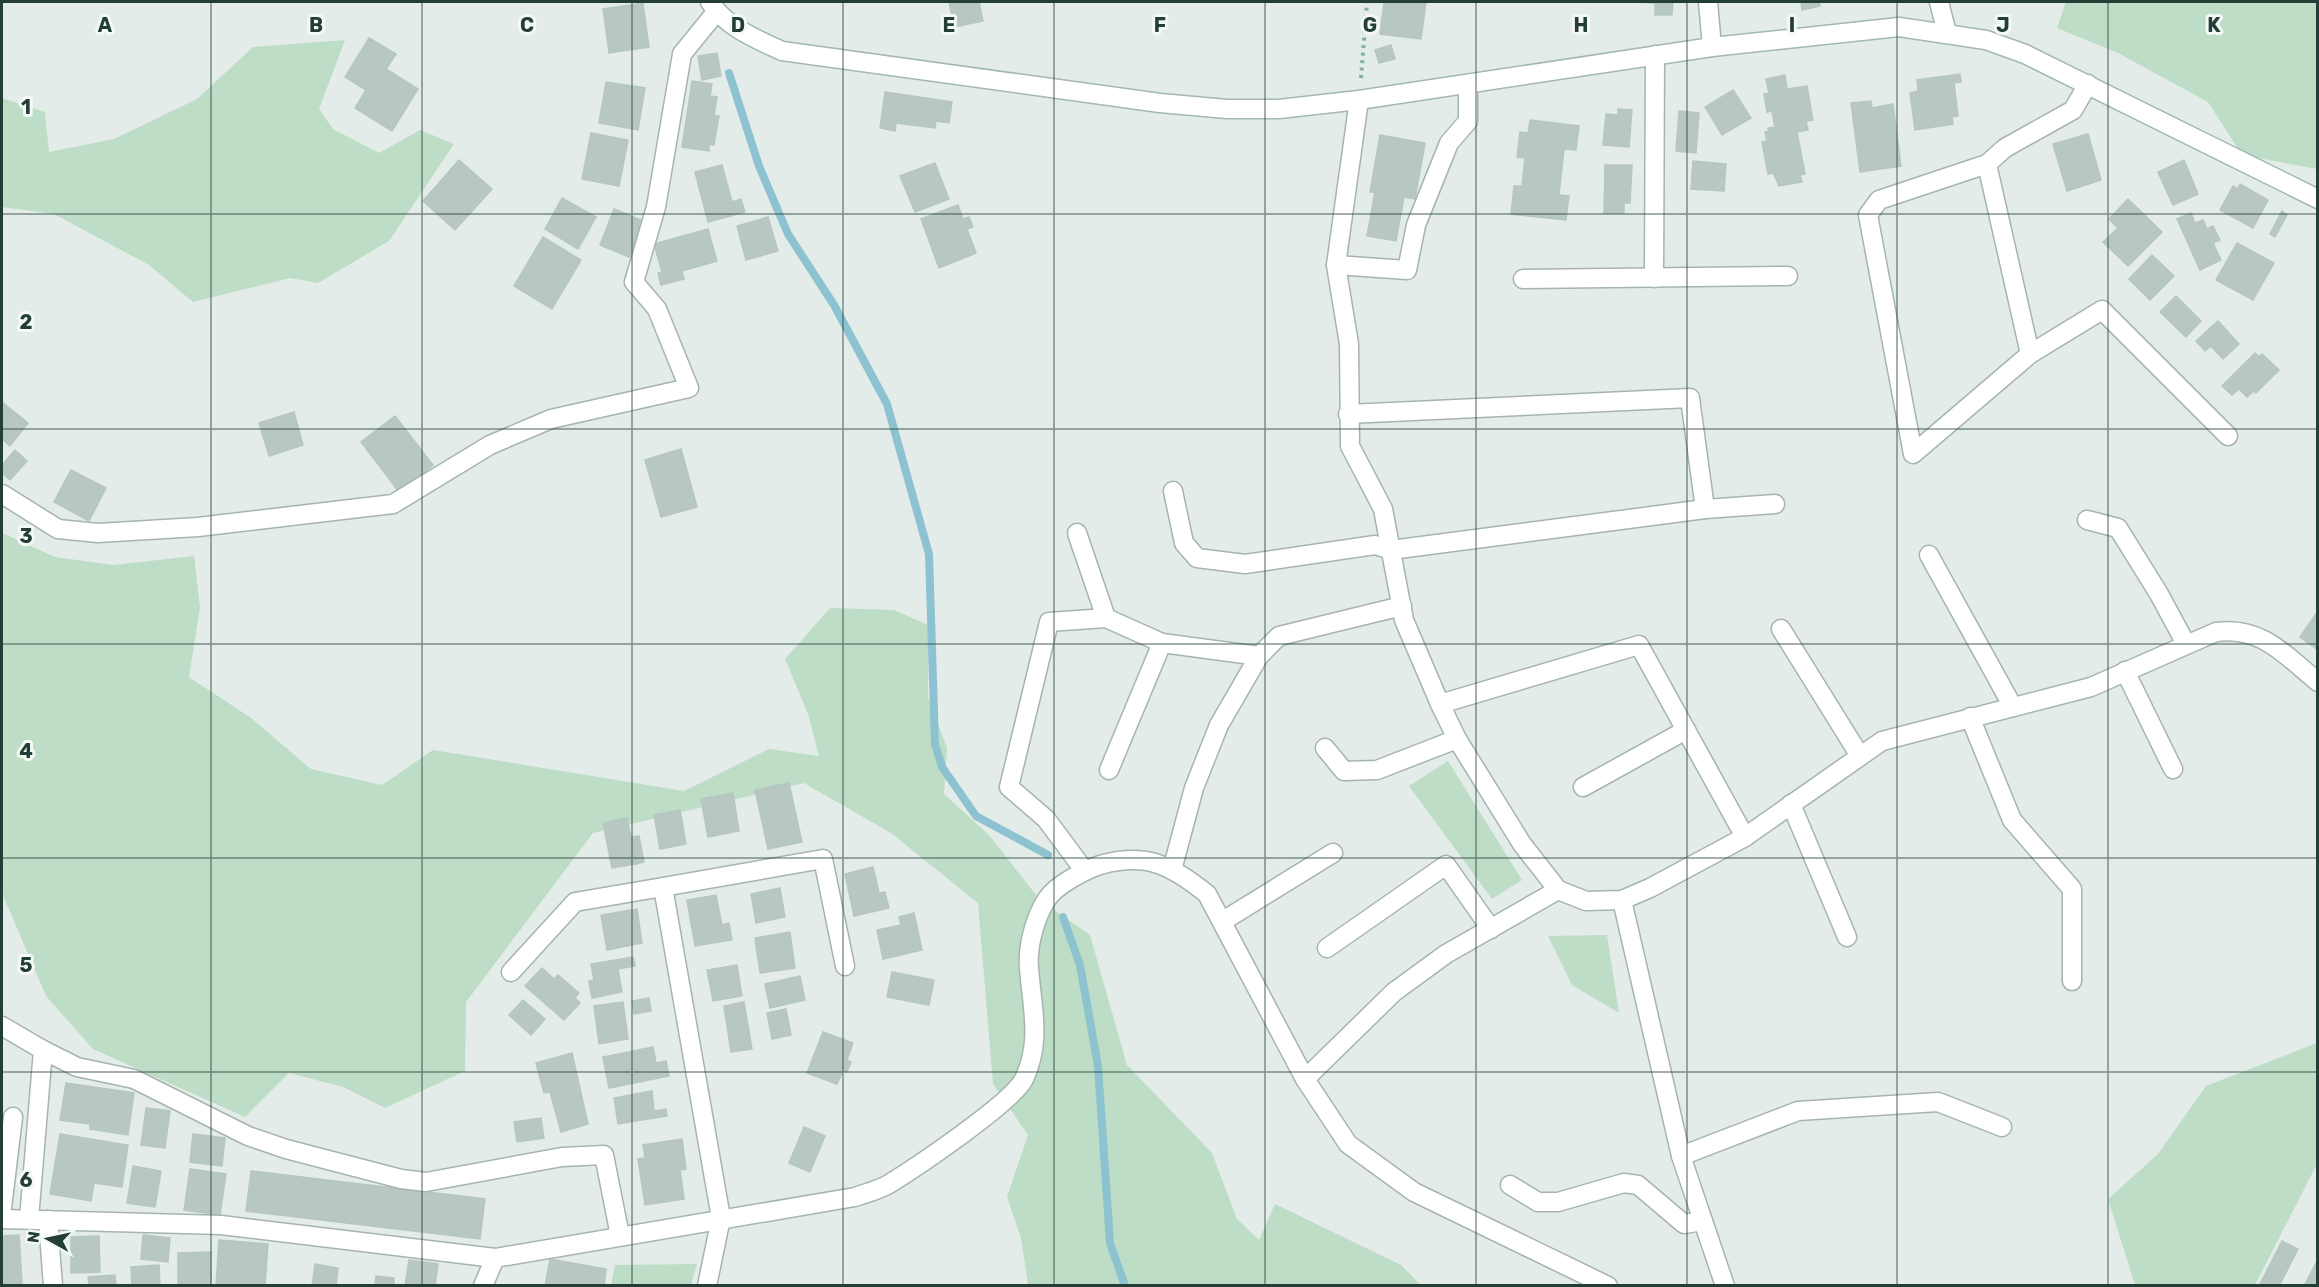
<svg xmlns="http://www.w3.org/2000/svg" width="2319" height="1287" font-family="Rubik,sans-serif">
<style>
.green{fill:#bdddc7}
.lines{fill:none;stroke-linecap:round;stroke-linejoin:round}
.stream{stroke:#8dc2d0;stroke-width:8}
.building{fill:#b8c7c2;stroke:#b6c6c0;stroke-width:1.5}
.street-casing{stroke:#a6b4b0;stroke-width:21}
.secondary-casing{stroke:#a2b8b1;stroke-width:21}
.path{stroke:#84afa4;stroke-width:4;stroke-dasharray:3 4.5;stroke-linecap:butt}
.street{stroke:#fff;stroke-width:18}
.secondary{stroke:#fff;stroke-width:18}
.grid{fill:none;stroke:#233d37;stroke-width:1.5;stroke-opacity:0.55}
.grid-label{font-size:20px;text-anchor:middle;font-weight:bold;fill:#233d37;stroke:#f4f9f6;stroke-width:6;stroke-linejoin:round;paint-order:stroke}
</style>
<rect width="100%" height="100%" fill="#e3ece9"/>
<!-- green -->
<g class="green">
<polygon points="2066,2 2317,2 2317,169 2242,155 2208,102 2118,53 2057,28"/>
<polygon points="345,40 319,109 333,129 379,153 420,130 454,144 389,241 318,283 290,278 193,302 149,265 54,214 2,207 2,98 45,112 49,152 114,139 197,99 253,47"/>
<polygon points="2,533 55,557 113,565 194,556 200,608 189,677 251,718 311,769 382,785 433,750 684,791 769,749 819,756 808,714 785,659 830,608 894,610 928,625 928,698 947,748 944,794 989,835 1040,900 1090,935 1127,1065 1212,1153 1237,1219 1259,1240 1275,1204 1401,1265 1421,1285 1028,1285 1021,1238 1007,1197 1028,1135 993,1084 978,903 891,833 804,783 593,833 466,1002 465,1071 385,1108 343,1087 289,1073 245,1117 93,1049 46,996 2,893"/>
<polygon points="1448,761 1522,880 1492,899 1409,786"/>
<polygon points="1607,935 1619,1013 1572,985 1548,936"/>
<polygon points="2317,1043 2317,1164 2255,1285 2135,1285 2108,1199 2158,1154 2206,1086"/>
<polygon points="697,1264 691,1285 611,1285 615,1265"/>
</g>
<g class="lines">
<!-- stream -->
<g class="stream">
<polyline points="729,73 759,166 788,234 834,305 887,404 929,554 935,744 942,767 976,816 1048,855"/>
<polyline points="1063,917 1080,965 1098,1066 1110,1243 1125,1286"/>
</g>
</g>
<!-- building -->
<g class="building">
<polygon points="949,2 979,2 983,21 954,27"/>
<polygon points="1384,2 1426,2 1421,39 1380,34"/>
<polygon points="1633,2 1673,2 1672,15 1655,15 1655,3"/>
<polygon points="1801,2 1819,2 1820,6 1802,10"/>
<polygon points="643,3 649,47 609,53 603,9"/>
<polygon points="369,38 396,54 386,69 418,89 392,131 355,108 366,90 345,77"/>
<polygon points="1391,45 1395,59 1379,63 1375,50"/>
<polygon points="717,53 721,76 702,80 698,56"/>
<polygon points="1960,74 1961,82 1954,83 1958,116 1952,117 1953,124 1915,130 1910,93 1918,91 1917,80"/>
<polygon points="1785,75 1787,89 1807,86 1813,120 1806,121 1808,130 1797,132 1805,174 1800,175 1802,182 1779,186 1773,173 1768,174 1762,142 1767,141 1765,132 1769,131 1768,128 1775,127 1772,111 1767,112 1764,94 1769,93 1766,79"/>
<polygon points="692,81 712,84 710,96 717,97 714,116 719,116 714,145 709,144 709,151 682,147"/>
<polygon points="606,82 645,88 638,130 599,123"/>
<polygon points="1733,90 1751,118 1722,135 1705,107"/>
<polygon points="885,92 952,102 949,123 936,121 935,128 896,123 895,131 880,128"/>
<polygon points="1871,101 1872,108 1893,104 1901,166 1860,172 1851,103"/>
<polygon points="1618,109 1632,110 1629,147 1603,145 1606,114 1618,115"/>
<polygon points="1679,111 1699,113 1696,153 1676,151"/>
<polygon points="1530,120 1579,126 1576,150 1564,149 1559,195 1569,196 1566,220 1511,214 1514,186 1522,186 1525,158 1517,157 1520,132 1528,133"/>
<polygon points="591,133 628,140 619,186 582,179"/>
<polygon points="2088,134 2101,180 2067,191 2053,144"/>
<polygon points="1380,135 1425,143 1415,199 1404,197 1396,241 1367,236 1375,192 1370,192"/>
<polygon points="459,160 492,189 455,230 423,201"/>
<polygon points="2184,160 2198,194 2173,205 2158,172"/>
<polygon points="1693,161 1726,164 1724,191 1691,189"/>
<polygon points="935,163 949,199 915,212 900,176"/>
<polygon points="722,165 732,202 741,199 745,212 708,222 695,172"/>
<polygon points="1605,165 1632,165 1630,203 1624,203 1624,213 1604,213"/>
<polygon points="2240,184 2268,200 2253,228 2220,210 2233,186 2238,189"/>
<polygon points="562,198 596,217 578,249 545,229"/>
<polygon points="2128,199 2162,232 2128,266 2103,242 2118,228 2109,219"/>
<polygon points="958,205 963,219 969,217 973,227 967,229 976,253 939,268 921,219"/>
<polygon points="614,209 643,221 629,257 600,245"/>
<polygon points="2282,211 2287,215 2275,237 2270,234"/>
<polygon points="2191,213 2195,223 2203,220 2207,229 2213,226 2220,240 2213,243 2221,260 2200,270 2177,219"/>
<polygon points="768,217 778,251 746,260 737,226"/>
<polygon points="708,229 717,261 682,271 684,279 661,285 658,273 662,272 654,244"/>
<polygon points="543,237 581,260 552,309 514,286"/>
<polygon points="2237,243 2274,263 2253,300 2216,280"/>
<polygon points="2152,255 2174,276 2150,300 2129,279"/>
<polygon points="2176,296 2201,321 2186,337 2160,312"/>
<polygon points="2218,321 2239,344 2223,359 2211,346 2205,351 2196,341"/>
<polygon points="2255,353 2259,357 2262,354 2279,370 2256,393 2254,391 2247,397 2239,389 2232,395 2222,386"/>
<polygon points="2,402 28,423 10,446 2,439"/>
<polygon points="294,412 303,445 269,456 259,423"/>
<polygon points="395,416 433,465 399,492 361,442"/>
<polygon points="681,449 697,507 661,517 645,460"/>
<polygon points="15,450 27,461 10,480 2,473 2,465"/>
<polygon points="71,470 106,488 89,521 54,502"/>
<polygon points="2318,611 2318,650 2300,637"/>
<polygon points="789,783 802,842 768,849 755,790"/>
<polygon points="733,793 739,831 708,837 701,799"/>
<polygon points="680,810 686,844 660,849 654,815"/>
<polygon points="627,818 636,864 612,868 603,823"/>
<polygon points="639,836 644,862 636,864 631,837"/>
<polygon points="873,867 879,893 885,892 889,908 854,916 845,874"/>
<polygon points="780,888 785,917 756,923 751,894"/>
<polygon points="716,895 722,925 729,923 732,940 695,946 687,900"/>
<polygon points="637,909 642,943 607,950 601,915"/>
<polygon points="914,913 922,950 883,959 877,930 901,925 899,917"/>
<polygon points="790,932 795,968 760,973 755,938"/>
<polygon points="633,957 635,966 618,969 622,992 592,998 589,981 594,980 591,964"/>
<polygon points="737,965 742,996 713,1001 707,970"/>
<polygon points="542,968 554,979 558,975 579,993 575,998 580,1003 564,1020 525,986"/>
<polygon points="892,972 934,980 929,1005 887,997"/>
<polygon points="800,976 805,1000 770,1008 765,984"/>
<polygon points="649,998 651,1011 634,1014 632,1001"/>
<polygon points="523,1000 545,1019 531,1035 509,1015"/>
<polygon points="623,1002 628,1039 599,1044 594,1006"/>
<polygon points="744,1002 752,1049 731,1052 724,1006"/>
<polygon points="786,1009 791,1035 772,1039 767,1013"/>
<polygon points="823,1032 853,1043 847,1060 851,1062 847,1072 843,1071 837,1084 807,1073"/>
<polygon points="653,1047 656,1063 666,1061 669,1076 609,1088 603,1057"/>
<polygon points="572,1053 588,1124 561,1132 550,1092 544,1093 536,1063"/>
<polygon points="66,1083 134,1093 128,1135 90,1129 90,1124 60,1120"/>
<polygon points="652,1091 654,1111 666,1109 667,1116 618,1124 614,1098"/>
<polygon points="146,1108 170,1111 165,1148 141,1145"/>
<polygon points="541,1118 544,1138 517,1142 514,1122"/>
<polygon points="804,1127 825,1136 810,1172 789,1163"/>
<polygon points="60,1134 128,1145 122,1187 94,1183 91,1201 50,1194"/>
<polygon points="193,1134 225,1138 222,1166 190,1162"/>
<polygon points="682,1139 686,1169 680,1170 684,1199 645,1205 638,1159 645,1158 643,1145"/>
<polygon points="133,1166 161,1171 155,1207 127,1203"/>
<polygon points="190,1169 226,1174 220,1215 184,1210"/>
<polygon points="251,1171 485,1199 480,1239 246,1211"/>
<polygon points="19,1235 22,1283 2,1284 2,1236"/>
<polygon points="143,1235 170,1238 168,1262 141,1259"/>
<polygon points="99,1236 100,1272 71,1273 71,1237"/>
<polygon points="219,1240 268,1244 265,1286 216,1286"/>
<polygon points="2282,1241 2298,1249 2279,1286 2263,1286 2260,1284"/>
<polygon points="211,1252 211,1286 178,1286 178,1253"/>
<polygon points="550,1259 606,1269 604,1286 545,1286"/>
<polygon points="2318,1259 2318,1286 2304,1286"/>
<polygon points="409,1260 438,1264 435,1286 405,1286"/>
<polygon points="315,1264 338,1268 336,1286 312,1286"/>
<polygon points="159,1265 160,1286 132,1286 131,1267"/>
<polygon points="115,1275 116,1286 89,1286 88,1277"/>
<polygon points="376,1276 394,1278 394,1286 375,1286"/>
</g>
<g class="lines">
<!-- street casing -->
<g class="street-casing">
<g id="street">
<polyline points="1708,2 1712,47"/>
<polyline points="1939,2 1947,33"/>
<path d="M 1359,100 L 1336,265 L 1349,344 L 1350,446 L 1383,509 L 1404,620 L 1440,704 L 1457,739 L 1522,844 L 1558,890 L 1586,901 L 1622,900 L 1650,888 L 1745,837 L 1882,741 L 2091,687 L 2216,632 C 2262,626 2285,655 2318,682"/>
<polyline points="1987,164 2030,354 1913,454 1868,215 1879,200 1987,164 2005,148 2073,110 2088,84"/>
<polyline points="1336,265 1407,270 1416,225 1449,143 1468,121 1468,85"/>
<polyline points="1654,278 1655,55"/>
<polyline points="1523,279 1788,276"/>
<polyline points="2030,354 2102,310 2228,436"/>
<polyline points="1348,414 1690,398 1705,509"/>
<polyline points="1173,491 1184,543 1197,558 1245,564 1375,545 1391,550 1705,509 1775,504"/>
<polyline points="2,494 58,529 98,533 198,527 393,504 490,445 551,419 689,388 657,309 634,282 656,207 682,54 717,11"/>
<polyline points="2087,520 2118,528 2159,594 2186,644"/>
<polyline points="1077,533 1106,618"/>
<polyline points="1929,555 2013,707"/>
<polyline points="1781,629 1860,756"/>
<polyline points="2125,671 2173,769"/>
<polyline points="1440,704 1639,645 1745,837"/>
<polyline points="1970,717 2012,820 2072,889 2072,981"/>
<polyline points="1325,748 1344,771 1377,770 1457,739"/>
<polyline points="1109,770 1162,643"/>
<polyline points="1583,787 1686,730"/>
<polyline points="1791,804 1847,937"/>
<polyline points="1084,870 1046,819 1009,787 1049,622 1106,618 1162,643 1259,656"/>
<polyline points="1172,870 1194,788 1219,725 1259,656 1279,636 1402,606"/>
<polyline points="1622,900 1681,1156 1725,1286"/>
<polyline points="1223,921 1333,853"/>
<polyline points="1327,948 1446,865 1491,929"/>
<polyline points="511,972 575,902 663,887"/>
<polyline points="2,1026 43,1050 29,1219"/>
<polyline points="43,1050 77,1067 134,1079 248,1136 286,1149 401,1179 426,1182 562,1157 604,1155 620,1236"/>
<polyline points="1305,1079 1394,992 1446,954 1558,890"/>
<polyline points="1681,1156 1798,1111 1938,1102 2002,1127"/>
<polyline points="1510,1185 1538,1202 1558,1202 1624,1183 1638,1185 1684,1224 1703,1221"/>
<polyline points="2,1208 13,1117"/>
<path d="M 2,1219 L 221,1225 L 495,1258 L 855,1197 C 866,1193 879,1190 889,1184 C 915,1168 1012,1103 1024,1079 C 1042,1041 1032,1008 1029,968 C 1027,947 1035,917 1047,899 C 1056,885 1085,870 1100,865 C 1146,852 1171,865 1207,894 L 1305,1079 L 1348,1144 L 1414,1192 L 1608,1286"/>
<polyline points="48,1220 53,1286"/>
<polyline points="483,1286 495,1258"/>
<polyline points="707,1286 721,1218 663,887 823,859 845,966"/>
</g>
</g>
<!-- secondary casing -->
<g class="secondary-casing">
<path id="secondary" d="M 710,2 C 726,27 756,39 782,51 L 1160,103 L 1227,109 L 1279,109 L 1359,100 L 1712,47 L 1899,27 L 1986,40 L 2025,54 L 2318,199"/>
</g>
<!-- path -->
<polyline class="path" points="1361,78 1367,2"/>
<!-- street -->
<use href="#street" class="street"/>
<!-- secondary -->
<use href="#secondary" class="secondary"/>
</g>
<!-- grid -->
<path class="grid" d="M 211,2 L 211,1286M 422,2 L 422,1286M 632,2 L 632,1286M 843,2 L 843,1286M 1054,2 L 1054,1286M 1265,2 L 1265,1286M 1476,2 L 1476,1286M 1687,2 L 1687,1286M 1897,2 L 1897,1286M 2108,2 L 2108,1286M 2,214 L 2318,214M 2,429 L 2318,429M 2,644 L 2318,644M 2,858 L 2318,858M 2,1072 L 2318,1072"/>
<g class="grid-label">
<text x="105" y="32">A</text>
<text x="316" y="32">B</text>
<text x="527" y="32">C</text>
<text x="738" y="32">D</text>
<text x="949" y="32">E</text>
<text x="1160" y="32">F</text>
<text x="1370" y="32">G</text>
<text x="1581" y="32">H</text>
<text x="1792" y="32">I</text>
<text x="2003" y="32">J</text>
<text x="2214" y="32">K</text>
<text x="26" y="114">1</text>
<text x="26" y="329">2</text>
<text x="26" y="543">3</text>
<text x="26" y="758">4</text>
<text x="26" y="972">5</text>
<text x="26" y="1187">6</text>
</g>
<!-- border -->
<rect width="2319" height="1287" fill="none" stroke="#233d37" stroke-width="6"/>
<!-- north arrow -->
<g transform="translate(48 1239) rotate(278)" stroke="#f4f9f6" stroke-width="4.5" paint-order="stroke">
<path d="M0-4.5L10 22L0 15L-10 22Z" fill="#233d37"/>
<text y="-9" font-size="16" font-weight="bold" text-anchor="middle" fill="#233d37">N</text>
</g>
</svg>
